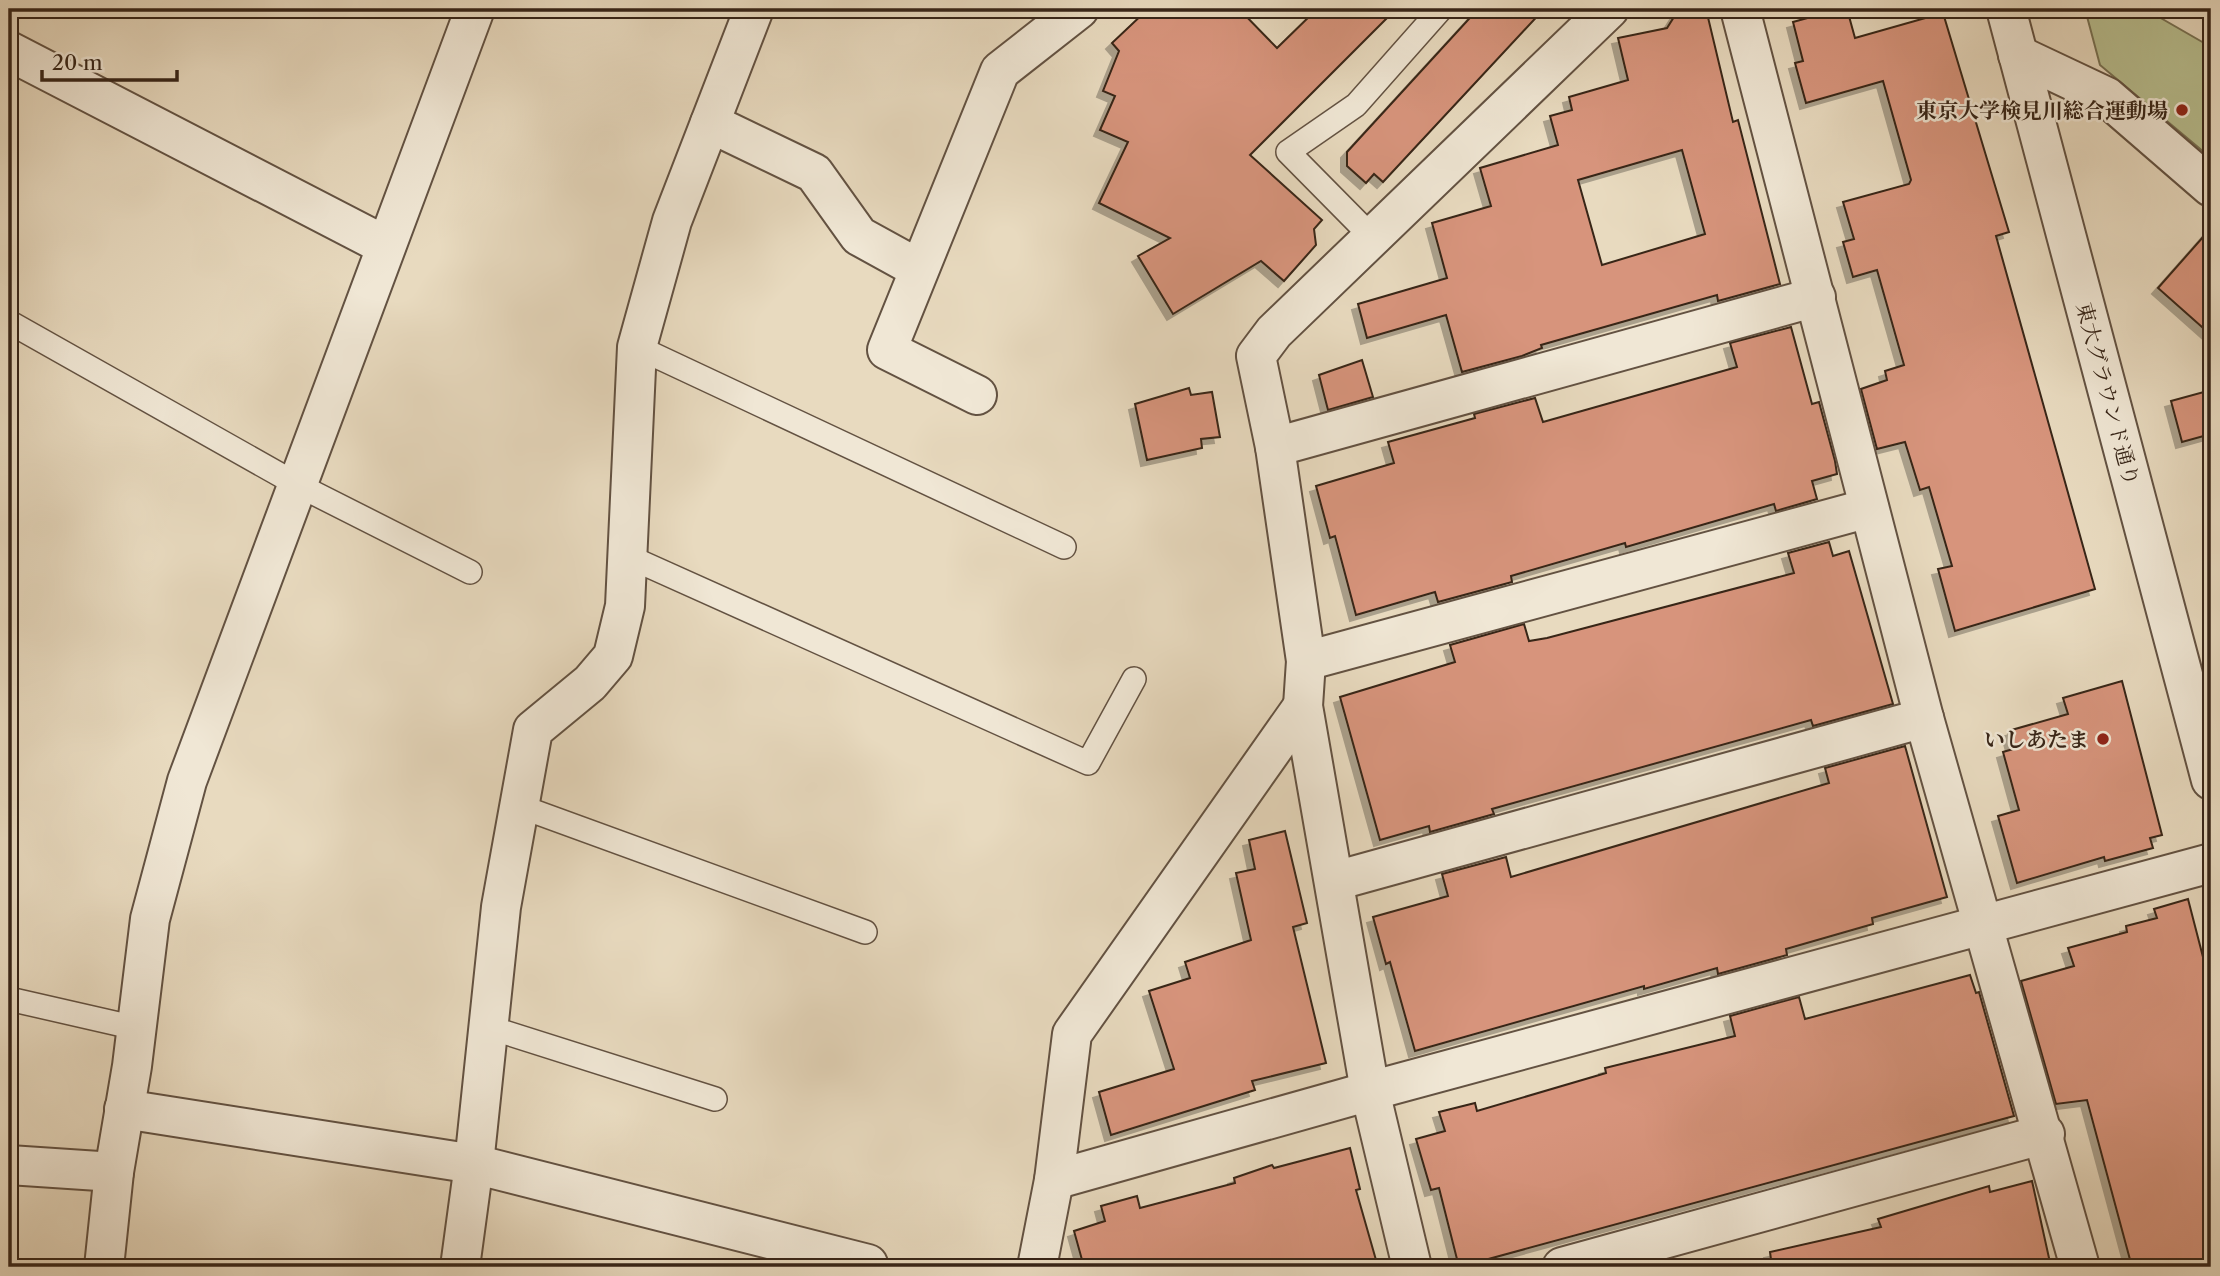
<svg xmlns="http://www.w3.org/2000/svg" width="2220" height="1276" font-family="'Libre Caslon Text','Noto Serif JP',serif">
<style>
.green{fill:#b8bf90;stroke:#787254;stroke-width:2}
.building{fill:#d7947b;stroke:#372518;stroke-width:2;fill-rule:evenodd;filter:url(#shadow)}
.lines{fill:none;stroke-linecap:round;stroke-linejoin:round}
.service-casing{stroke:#635242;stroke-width:26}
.minor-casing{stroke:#635242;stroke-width:42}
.tertiary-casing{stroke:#635242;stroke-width:42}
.service{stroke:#f0e7d5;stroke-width:23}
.minor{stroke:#f0e7d5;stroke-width:38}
.tertiary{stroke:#f0e7d5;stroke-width:38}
.poi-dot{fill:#8f2418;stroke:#f0e7d5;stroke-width:2.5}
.labels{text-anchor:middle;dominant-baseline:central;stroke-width:5;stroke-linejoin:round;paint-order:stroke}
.poi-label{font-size:21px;font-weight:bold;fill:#372518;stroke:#f0e7d5;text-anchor:end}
.street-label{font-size:21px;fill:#372518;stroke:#f0e7d5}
</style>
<defs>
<filter id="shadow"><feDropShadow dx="-6" dy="6" stdDeviation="0" flood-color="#0004"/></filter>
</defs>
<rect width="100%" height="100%" fill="#e8dabf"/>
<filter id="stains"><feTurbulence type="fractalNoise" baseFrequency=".00286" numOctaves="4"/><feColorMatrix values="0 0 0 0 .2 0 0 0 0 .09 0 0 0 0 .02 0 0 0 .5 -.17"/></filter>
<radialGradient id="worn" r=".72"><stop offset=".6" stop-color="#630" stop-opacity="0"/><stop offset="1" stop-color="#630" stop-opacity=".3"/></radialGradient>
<!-- green -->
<polygon class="green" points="2085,9 2158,9 2152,13 2211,47 2211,158 2100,65"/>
<!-- building -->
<g class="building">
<polygon points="1148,9 1239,9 1277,48 1317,9 1396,9 1250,155 1322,220 1314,229 1316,245 1284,281 1261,261 1173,314 1138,256 1170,238 1099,203 1128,142 1100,130 1115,96 1103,91 1119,51 1112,43"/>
<polygon points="1478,9 1544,9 1383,182 1374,174 1366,183 1347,166 1347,152"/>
<path d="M 1679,9 L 1706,9 L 1733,122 L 1738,120 L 1780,284 L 1718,301 L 1717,295 L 1541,345 L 1542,348 L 1522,356 L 1462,372 L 1446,315 L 1367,338 L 1358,304 L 1447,278 L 1432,223 L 1491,206 L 1480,168 L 1558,145 L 1550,116 L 1572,110 L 1569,97 L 1628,80 L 1618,38 L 1667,28 ZM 1682,150 L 1705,234 L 1602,265 L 1578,180 Z"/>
<polygon points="1840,9 1847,9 1855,38 1943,13 2009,232 1996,236 2095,589 1955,631 1938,569 1952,566 1929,487 1920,490 1905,442 1877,449 1861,389 1887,380 1885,371 1904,365 1877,270 1853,277 1843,242 1854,239 1843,202 1909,184 1911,180 1883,81 1806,103 1795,63 1803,61 1793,22"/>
<polygon points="2211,228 2211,335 2158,288"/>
<polygon points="1791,327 1812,404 1819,402 1835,461 1837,474 1812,481 1817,499 1776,511 1774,504 1626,547 1625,543 1511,576 1512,582 1438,602 1435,592 1356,615 1335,536 1330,538 1316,486 1394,463 1388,442 1475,418 1474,414 1535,398 1543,422 1737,367 1730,343"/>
<polygon points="1362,360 1373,397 1328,410 1319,375"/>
<polygon points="1189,388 1191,395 1212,392 1220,437 1201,439 1202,448 1147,460 1135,404"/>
<polygon points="2211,390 2211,434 2182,442 2171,401"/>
<polygon points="1829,542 1833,556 1849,551 1893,704 1813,726 1811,720 1492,809 1494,814 1430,832 1429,826 1380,840 1340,697 1455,662 1450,645 1524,624 1529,641 1547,638 1794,573 1788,553"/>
<polygon points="2122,681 2162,835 2150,838 2153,848 2105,861 2104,857 2017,883 1998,816 2019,810 2003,752 2013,749 2008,731 2068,714 2063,698"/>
<polygon points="1905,746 1947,897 1872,918 1873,924 1786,949 1787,955 1718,974 1717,968 1644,989 1644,986 1415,1051 1390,962 1386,964 1373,917 1448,896 1442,874 1506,857 1511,877 1829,783 1825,768"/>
<polygon points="1285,831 1307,923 1293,927 1326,1063 1252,1081 1255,1090 1111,1135 1099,1092 1174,1069 1149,991 1190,978 1185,962 1251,940 1236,873 1255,869 1249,840"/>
<polygon points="2188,899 2211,988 2211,1262 2191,1267 2132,1267 2087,1100 2056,1104 2021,981 2074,966 2068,948 2127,932 2126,926 2157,918 2154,909"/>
<polygon points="1970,975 1976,993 1979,992 2014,1116 1459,1267 1439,1188 1431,1190 1416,1139 1445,1131 1439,1112 1475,1103 1477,1111 1606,1073 1605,1068 1735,1036 1730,1016 1799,997 1805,1019"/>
<polygon points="1350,1148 1360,1189 1356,1190 1378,1267 1084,1267 1074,1231 1105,1221 1101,1206 1137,1196 1140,1208 1235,1183 1234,1178 1272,1165 1274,1168"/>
<polygon points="2032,1181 2051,1267 1772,1267 1770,1252 1881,1227 1878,1219 1989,1186 1990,1192"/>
</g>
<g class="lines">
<!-- service casing -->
<g class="service-casing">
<g id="service">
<polyline points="1372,237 1288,152 1356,105 1441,9"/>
<polyline points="9,322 298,485 470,572"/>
<polyline points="637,347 1064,547"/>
<polyline points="627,556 1088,763 1134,679"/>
<polyline points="519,806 865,932"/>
<polyline points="9,999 136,1028"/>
<polyline points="488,1027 715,1099"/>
</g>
</g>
<!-- minor casing -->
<g class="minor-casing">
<g id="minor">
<polyline points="1740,9 1924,718 2080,1267"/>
<polyline points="9,51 386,246"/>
<polyline points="2018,55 2107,97 2211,187"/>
<polyline points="710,123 814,173 859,236 919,269"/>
<polyline points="977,395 887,350 1000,71 1079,9"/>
<polyline points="1275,447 1816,297"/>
<polyline points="1306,661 1869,508"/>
<polyline points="1335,881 1924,718"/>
<polyline points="124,1109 474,1164 868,1264"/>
<polyline points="9,1165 114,1172"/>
<polyline points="1054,1180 1370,1091 2211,863"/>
<polyline points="104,1267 114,1172 132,1066 150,919 187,781 475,9"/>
<polyline points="460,1267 474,1164 501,907 533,730 590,683 613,656 625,606 637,347 672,221 754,9"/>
<polyline points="1037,1267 1054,1180 1072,1034 1303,706"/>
<polyline points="1412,1267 1370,1091 1303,706 1306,661 1275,447 1256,356 1274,332 1609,9"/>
<polyline points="1562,1267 2045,1134"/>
</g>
</g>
<!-- tertiary casing -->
<g class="tertiary-casing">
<polyline id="tertiary" points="2006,9 2211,780"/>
</g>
<!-- service -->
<use href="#service" class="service"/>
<!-- minor -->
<use href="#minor" class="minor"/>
<!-- tertiary -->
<use href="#tertiary" class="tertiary"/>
</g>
<!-- markers -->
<g class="poi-dot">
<circle cx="2182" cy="110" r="7"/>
<circle cx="2103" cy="739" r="7"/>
</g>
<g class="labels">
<!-- poi labels -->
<g class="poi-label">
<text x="2168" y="110">東京大学検見川総合運動場</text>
<text x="2089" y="739">いしあたま</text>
</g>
<!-- street labels -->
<g class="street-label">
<text transform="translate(2108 394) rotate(75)">東大グラウンド通り</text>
</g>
</g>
<!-- margin -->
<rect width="2220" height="1276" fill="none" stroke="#e8dabf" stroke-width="35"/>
<rect x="10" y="10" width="2199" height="1255" fill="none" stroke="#372518" stroke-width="3.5"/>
<rect x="18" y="18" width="2185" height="1241" fill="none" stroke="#372518" stroke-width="2"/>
<!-- scale -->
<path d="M42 70v10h135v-10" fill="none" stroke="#372518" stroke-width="3.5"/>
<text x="52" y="70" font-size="21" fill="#372518" stroke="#f0e7d5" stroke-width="5" paint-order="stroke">20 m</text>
<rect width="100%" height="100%" filter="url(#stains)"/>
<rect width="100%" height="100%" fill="url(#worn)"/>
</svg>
